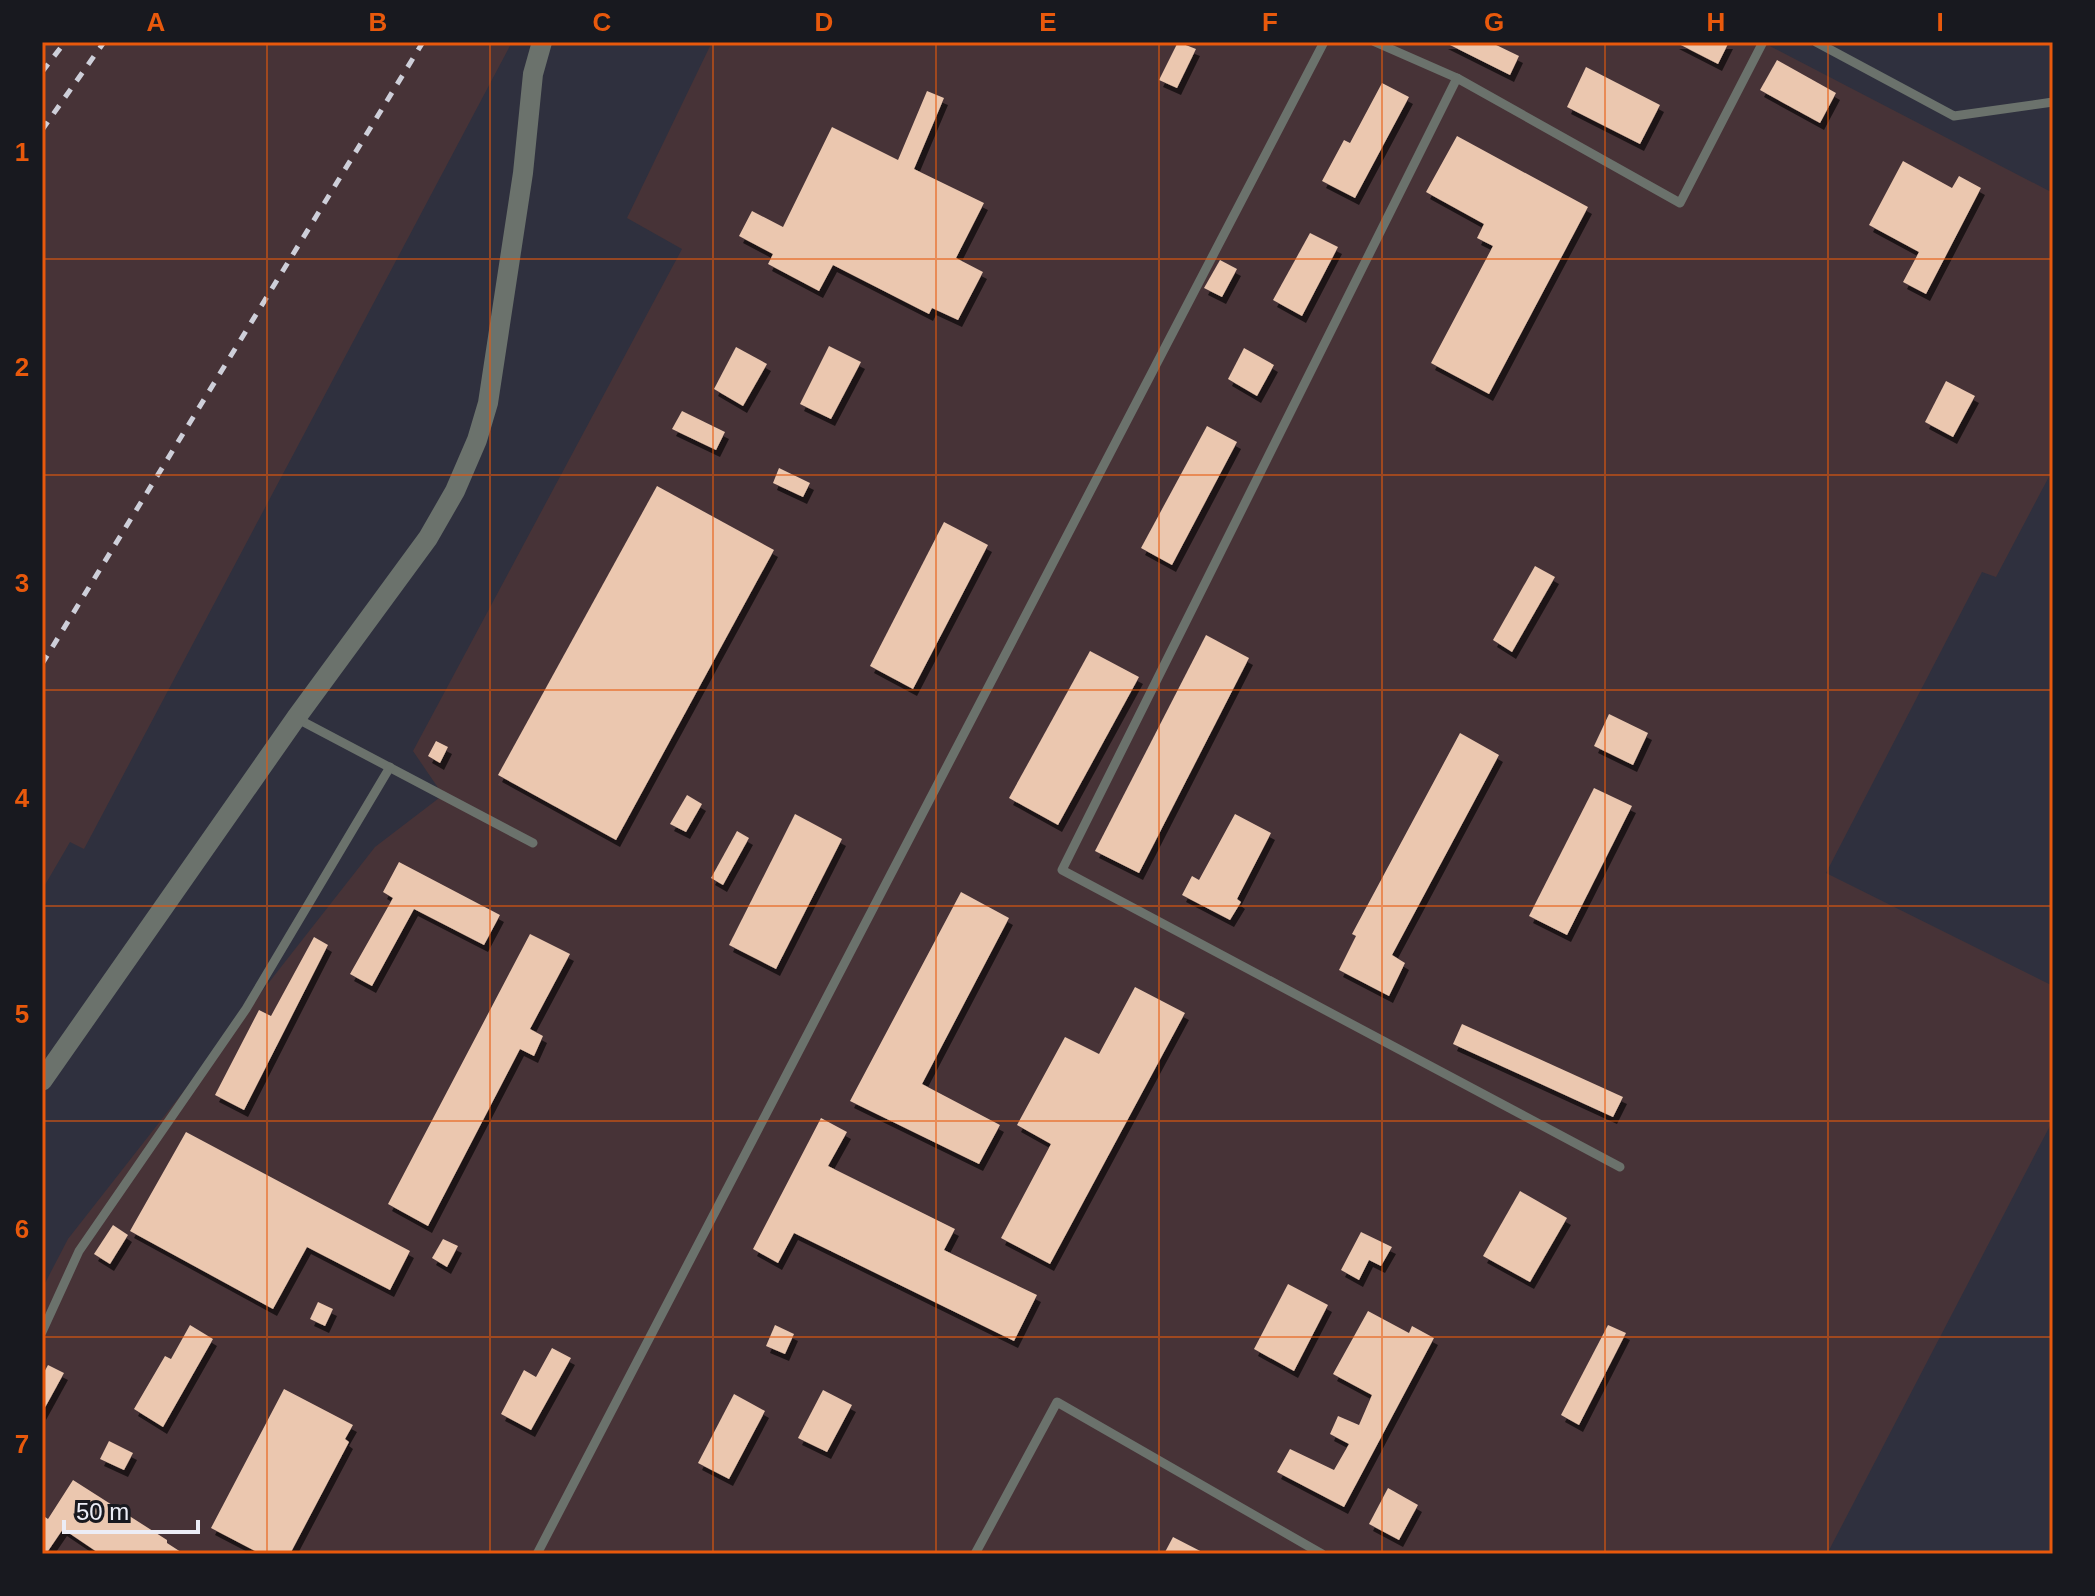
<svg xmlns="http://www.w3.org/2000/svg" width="2095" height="1596" font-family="Helvetica,sans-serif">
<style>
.industrial{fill:#473337}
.building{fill:#ebc7af;filter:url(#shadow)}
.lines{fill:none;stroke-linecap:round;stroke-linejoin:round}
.service{stroke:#6b726c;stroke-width:9}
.tertiary{stroke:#6b726c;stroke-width:20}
.rail{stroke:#cecfd9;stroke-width:5;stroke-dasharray:10 10;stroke-linecap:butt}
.grid{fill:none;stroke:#e8590c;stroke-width:2;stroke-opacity:0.55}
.neatline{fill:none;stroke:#e8590c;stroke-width:3}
.grid-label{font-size:26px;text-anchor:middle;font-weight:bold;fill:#e8590c}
</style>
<defs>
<filter id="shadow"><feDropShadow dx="4" dy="7" stdDeviation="0" flood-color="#0009"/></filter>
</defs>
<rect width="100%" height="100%" fill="#2f303e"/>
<!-- industrial -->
<g class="industrial">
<polygon points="42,42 512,42 84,849 70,842 42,890"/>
<polygon points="712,42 1762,42 2053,193 2053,469 1996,577 1982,572 1826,873 2053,986 2053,1120 1827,1554 42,1554 42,1289 68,1239 375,847 443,795 413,751 682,249 627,218"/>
</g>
<!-- building -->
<g class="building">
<polygon points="1178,42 1196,49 1177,88 1159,80"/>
<polygon points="1444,42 1490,42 1519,56 1510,75"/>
<polygon points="1675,42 1729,42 1718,64"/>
<polygon points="1777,60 1836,93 1820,123 1760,90"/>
<polygon points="1586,67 1660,105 1640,144 1567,107"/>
<polygon points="1382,83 1409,97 1355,198 1322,181 1344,140 1350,143"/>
<polygon points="927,91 944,98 914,169 984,203 956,258 983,272 958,320 932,308 929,314 833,265 819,291 768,264 773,254 739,236 752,211 783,227 832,127 898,160"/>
<polygon points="1457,136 1588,207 1489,394 1431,363 1493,246 1477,238 1484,224 1426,192"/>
<polygon points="1903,161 1952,188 1959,176 1981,188 1926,294 1903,282 1919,252 1869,225"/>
<polygon points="1310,233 1338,247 1302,316 1273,300"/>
<polygon points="1220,260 1237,269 1222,297 1204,288"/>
<polygon points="829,346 861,362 831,419 800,404"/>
<polygon points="736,347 767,364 743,406 714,389"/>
<polygon points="1244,348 1274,365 1257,396 1228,379"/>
<polygon points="1946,381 1975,396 1953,437 1925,422"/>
<polygon points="682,411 725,432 716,450 672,429"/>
<polygon points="1207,426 1237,442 1172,565 1141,548"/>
<polygon points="779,468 810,483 803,497 773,483"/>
<polygon points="657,486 774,550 616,840 498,775"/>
<polygon points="944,522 988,545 913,689 870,666"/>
<polygon points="1535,566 1555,577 1512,652 1493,640"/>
<polygon points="1206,635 1249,658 1139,873 1095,851"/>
<polygon points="1090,651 1139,677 1058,825 1009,798"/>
<polygon points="1609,714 1648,733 1633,765 1594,746"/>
<polygon points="1460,733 1499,755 1392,955 1405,963 1389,996 1339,970 1356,936 1352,934"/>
<polygon points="436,741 448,747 440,763 428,756"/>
<polygon points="1594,788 1632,806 1567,935 1529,916"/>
<polygon points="687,795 702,804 686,832 670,824"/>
<polygon points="795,814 842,839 776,969 729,945"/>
<polygon points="1235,814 1271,833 1237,899 1241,902 1230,920 1182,895 1192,876 1199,880"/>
<polygon points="737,831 749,838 723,885 711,878"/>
<polygon points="399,862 500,915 484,945 414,909 372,986 350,974 393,898 383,892"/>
<polygon points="961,892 1009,918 922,1084 1000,1125 979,1164 850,1101"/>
<polygon points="530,934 570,954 530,1029 543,1036 534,1056 520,1049 428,1226 388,1204"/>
<polygon points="314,937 328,945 244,1110 215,1095 259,1010 271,1016"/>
<polygon points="1135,987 1185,1013 1050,1264 1001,1238 1051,1144 1017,1125 1065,1037 1099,1054"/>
<polygon points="1462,1024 1623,1097 1613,1117 1453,1044"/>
<polygon points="821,1118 847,1132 828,1166 955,1229 944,1250 1037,1295 1014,1341 794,1233 778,1263 753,1249"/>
<polygon points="186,1132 410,1251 390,1290 307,1247 273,1309 130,1231"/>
<polygon points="1520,1191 1567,1218 1530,1282 1483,1256"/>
<polygon points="113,1225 128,1235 110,1264 94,1254"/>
<polygon points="1361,1232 1392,1247 1381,1266 1369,1260 1359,1280 1341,1270"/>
<polygon points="443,1239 458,1246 447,1267 432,1258"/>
<polygon points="1288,1284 1328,1305 1294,1371 1254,1349"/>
<polygon points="318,1302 333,1309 325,1326 310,1319"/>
<polygon points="1368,1311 1409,1333 1412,1326 1434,1338 1344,1507 1277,1472 1290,1449 1334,1470 1349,1444 1330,1434 1338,1416 1359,1425 1372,1395 1333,1374"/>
<polygon points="190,1325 213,1339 163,1427 134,1409 165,1356 171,1359"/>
<polygon points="775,1325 794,1334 785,1354 766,1346"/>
<polygon points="1608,1325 1626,1333 1579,1425 1561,1415"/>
<polygon points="552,1348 571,1358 531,1430 501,1414 524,1370 536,1377"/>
<polygon points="48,1365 64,1373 42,1413 42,1376"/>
<polygon points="284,1389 353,1425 345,1439 349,1442 290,1554 261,1554 211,1528"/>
<polygon points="823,1390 852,1405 827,1452 798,1438"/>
<polygon points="734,1394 765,1411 729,1479 698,1463"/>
<polygon points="109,1441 133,1453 124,1470 100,1459"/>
<polygon points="73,1480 167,1540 167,1543 184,1554 100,1554 63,1529 46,1554 42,1554 42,1515 48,1519"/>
<polygon points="1388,1488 1418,1505 1399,1540 1369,1524"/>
<polygon points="1173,1537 1206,1554 1164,1554"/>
</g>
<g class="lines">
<!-- service -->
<g class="service">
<polyline points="1375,42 1457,78"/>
<polyline points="1816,42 1954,116 2053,102"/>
<polyline points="296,718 533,843"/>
<polyline points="1620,1167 1062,870 1457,78 1680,203 1763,42"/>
<polyline points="42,1332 79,1251 246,1009 390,767"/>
<polyline points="537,1554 1324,42"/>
<polyline points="975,1554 1057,1402 1322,1554"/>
</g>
<!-- tertiary -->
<polyline class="tertiary" points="42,1081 296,718 428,538 455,491 477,440 488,403 523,173 533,74 542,42"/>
<!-- rail -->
<g class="rail">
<polyline points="42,72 65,42"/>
<polyline points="42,130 104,42"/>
<polyline points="42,664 423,42"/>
</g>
</g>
<!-- grid -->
<path class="grid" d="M 267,42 L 267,1554M 490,42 L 490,1554M 713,42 L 713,1554M 936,42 L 936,1554M 1159,42 L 1159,1554M 1382,42 L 1382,1554M 1605,42 L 1605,1554M 1828,42 L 1828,1554M 42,259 L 2053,259M 42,475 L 2053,475M 42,690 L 2053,690M 42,906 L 2053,906M 42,1121 L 2053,1121M 42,1337 L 2053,1337"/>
<!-- border -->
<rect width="2095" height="1596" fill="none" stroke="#18191f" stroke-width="88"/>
<!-- scale -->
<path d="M64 1520v12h134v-12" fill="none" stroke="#ecedf6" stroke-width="4"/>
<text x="76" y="1520" font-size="24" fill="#ecedf6" stroke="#18191f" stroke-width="6" paint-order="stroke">50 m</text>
<rect x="44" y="44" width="2007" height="1508" class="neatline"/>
<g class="grid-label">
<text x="156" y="31">A</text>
<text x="378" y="31">B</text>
<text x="602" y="31">C</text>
<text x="824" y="31">D</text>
<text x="1048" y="31">E</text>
<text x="1270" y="31">F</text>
<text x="1494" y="31">G</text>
<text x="1716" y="31">H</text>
<text x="1940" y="31">I</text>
<text x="22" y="161">1</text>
<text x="22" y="376">2</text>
<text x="22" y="592">3</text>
<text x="22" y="807">4</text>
<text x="22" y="1023">5</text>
<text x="22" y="1238">6</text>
<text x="22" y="1453">7</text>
</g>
</svg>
